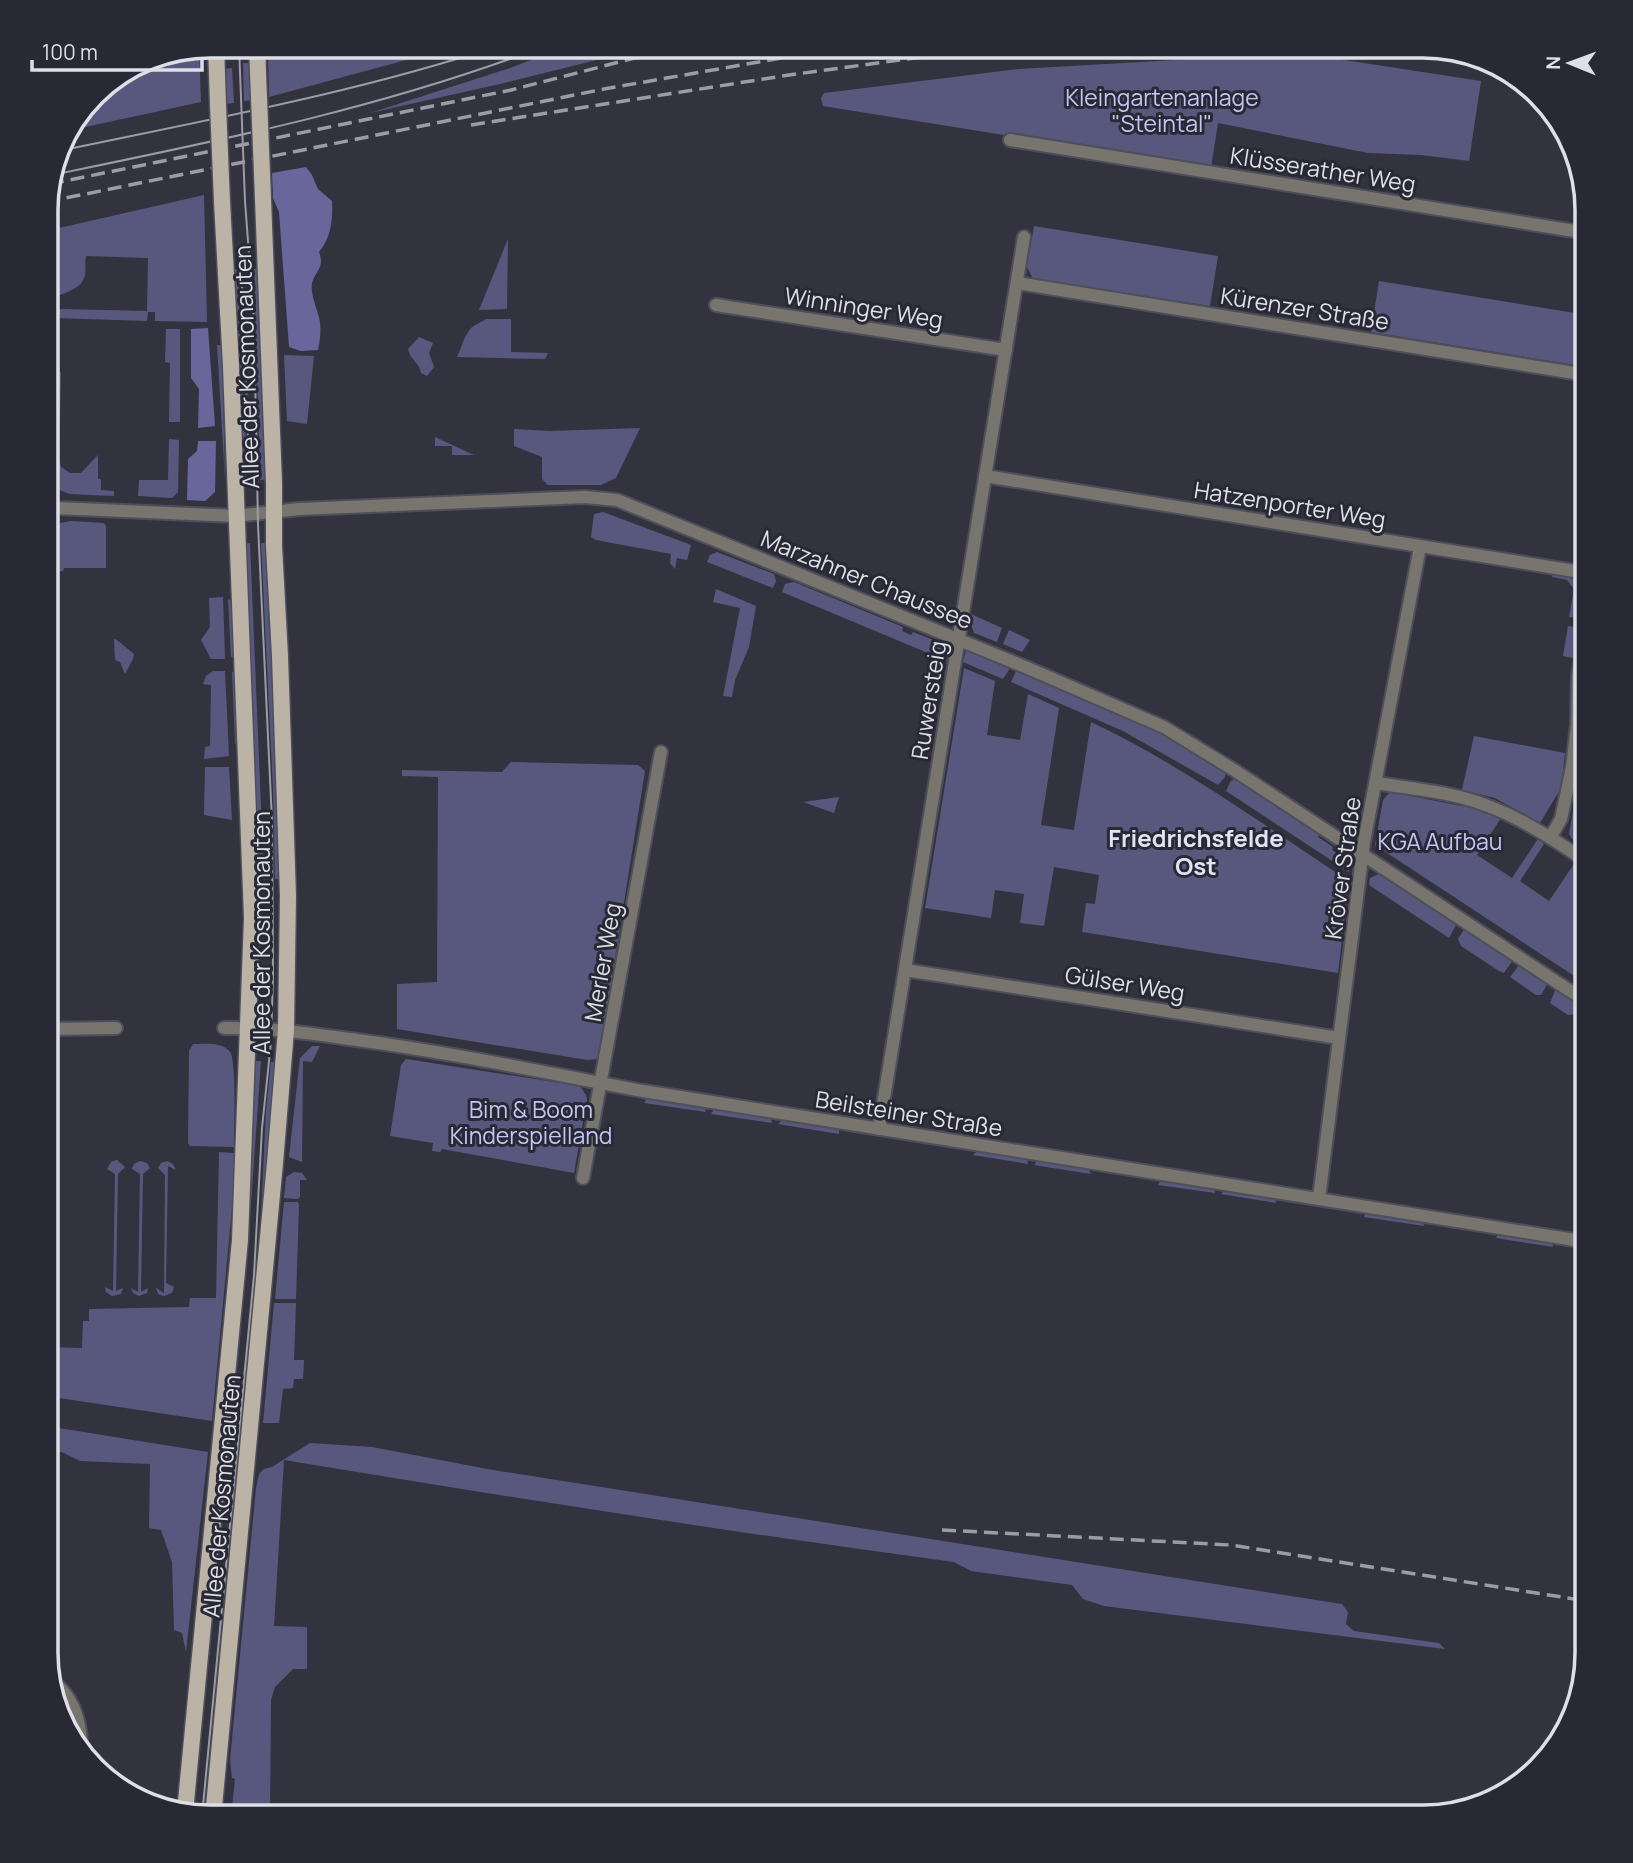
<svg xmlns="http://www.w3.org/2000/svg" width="1633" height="1863" font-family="Manrope,sans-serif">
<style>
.green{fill:#58587e}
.forest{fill:#68669b}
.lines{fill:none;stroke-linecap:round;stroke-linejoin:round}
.minor-casing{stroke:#4e4f5b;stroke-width:16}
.major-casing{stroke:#4e4f5b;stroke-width:19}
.minor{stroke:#78746e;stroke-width:12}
.major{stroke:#bab3a6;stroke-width:16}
.tram{stroke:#9b9ca6;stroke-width:2}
.rail{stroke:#9b9ca6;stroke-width:3.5;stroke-dasharray:14 7;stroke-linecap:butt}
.major-bridge-casing{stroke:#4e4f5b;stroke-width:19;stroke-linecap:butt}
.major-bridge{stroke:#bab3a6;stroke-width:16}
.labels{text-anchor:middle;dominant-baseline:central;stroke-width:6;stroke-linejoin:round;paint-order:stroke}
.park-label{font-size:23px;fill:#c5c5f5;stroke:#292936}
.street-label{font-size:23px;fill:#dedfe7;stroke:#292936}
.neighbourhood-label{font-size:24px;font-weight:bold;fill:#e2e3f4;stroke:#292936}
.rim{fill:none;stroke:#dedfe7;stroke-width:3.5}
</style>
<rect width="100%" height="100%" fill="#333340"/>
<!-- green -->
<g class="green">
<polygon points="268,46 458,46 269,97"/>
<polygon points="566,46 653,46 500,84 370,113 513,67"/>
<polygon points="199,49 201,102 67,131 101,86 142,61"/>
<polygon points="1299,53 1481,81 1469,161 1421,155 1368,153 1218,123 1211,168 823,106 821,98 824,93 1019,69"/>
<polygon points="243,63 251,63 252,100 244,101"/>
<polygon points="232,68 234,103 225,104 224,69"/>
<path d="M 204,195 L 207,322 L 155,321 L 155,312 L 148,312 L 147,321 L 55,318 L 54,313 L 61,309 L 147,311 L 148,258 L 86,256 C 84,263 87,271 84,278 C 80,291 57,295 46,300 L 46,231 Z"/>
<polygon points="1034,226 1218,256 1210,306 1033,279 1027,267"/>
<polygon points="508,239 507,309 479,310"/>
<polygon points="238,269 240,332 234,332 231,270"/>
<polygon points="254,269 260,269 268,479 260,480"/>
<polygon points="1379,281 1587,315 1587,367 1371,332"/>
<path d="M 486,319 L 511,319 L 511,352 L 548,353 L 545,359 L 457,357 C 461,349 464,336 471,328 C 475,324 481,323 486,319 Z"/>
<polygon points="166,329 180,329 180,422 169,422 170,363 165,362"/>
<polygon points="234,334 240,334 248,480 244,480 240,373"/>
<path d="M 419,337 L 433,343 L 429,353 L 434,367 L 427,376 L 421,373 C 420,363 410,360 408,349 Z"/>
<polygon points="217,345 222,345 225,480"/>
<polygon points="284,355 314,356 307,424 287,421"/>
<polygon points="57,369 61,373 59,458 61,467 70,473 81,473 98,455 98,479 101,479 101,490 114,491 114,496 70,494 59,490 51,482 47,466 53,373"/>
<polygon points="640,428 616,478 601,485 548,485 542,479 542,457 514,446 514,429 550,431"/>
<polygon points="435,437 474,455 452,455 452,446 435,446"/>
<polygon points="169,439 179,440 178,492 172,498 138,496 139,480 168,480"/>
<polygon points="603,512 691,545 687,560 677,558 675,569 670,563 671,554 596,540 591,537 594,514"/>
<polygon points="71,521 104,523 106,526 106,568 64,568 63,571 46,571 46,529 55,524"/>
<polygon points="250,543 264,879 256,879 243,544"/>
<polygon points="261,543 266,543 269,630 274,656 281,879 275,879 273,789"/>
<polygon points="717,552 774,574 776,581 773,588 707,562 710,555"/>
<polygon points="1553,571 1587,579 1587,594 1582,616 1577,618 1569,617 1574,589 1567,580 1552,577"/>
<polygon points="794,582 903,627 902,631 911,635 913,632 949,646 947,661 782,592 785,584"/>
<polygon points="716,589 756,606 749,647 735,680 732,697 723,696 740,608 713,602"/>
<polygon points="223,597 225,659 211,659 201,640 210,627 209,598"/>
<polygon points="228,599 232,601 235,657 231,657"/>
<polygon points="971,614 1002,628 997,642 974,633 970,622"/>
<polygon points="1568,626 1582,628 1577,659 1563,656"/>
<polygon points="1009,630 1030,640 1022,652 1003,644"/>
<polygon points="114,639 117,640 134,654 133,659 125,674 120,662 115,660"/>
<polygon points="966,651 972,652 1010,668 1003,679 963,662"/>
<path d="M 964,668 L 995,681 L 987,735 L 1020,740 L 1028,694 L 1059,708 L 1041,825 L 1074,830 L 1091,722 C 1182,765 1265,826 1349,881 L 1338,973 L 1082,932 L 1086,903 L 1095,904 L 1099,875 L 1054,867 L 1044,926 L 1020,923 L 1024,894 L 995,890 L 991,918 L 925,908 Z"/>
<polygon points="213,671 225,671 229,756 204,759 205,747 210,746 211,685 203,684 206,676"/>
<polygon points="1016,671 1160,732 1226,771 1225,777 1218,785 1123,731 1011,682"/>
<polygon points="232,672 235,673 239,756 235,742"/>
<polygon points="1587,724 1587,765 1580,756 1584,731"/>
<polygon points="1474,736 1565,753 1561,788 1540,823 1495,798 1462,790"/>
<polygon points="511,762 638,765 645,771 599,1059 587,1060 397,1029 397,984 437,982 438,777 402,776 402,770 502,772"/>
<polygon points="205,767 229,767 232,820 204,815"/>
<polygon points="1587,775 1587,855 1578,848 1569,834 1578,782"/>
<polygon points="1235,778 1320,833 1318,837 1333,847 1332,850 1338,854 1340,852 1351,859 1349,872 1226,791 1230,782"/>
<polygon points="1390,792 1472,808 1501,818 1477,855 1512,878 1538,839 1544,844 1520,881 1549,901 1574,864 1587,873 1587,973 1582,981 1375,845 1383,800"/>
<polygon points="839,797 834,813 803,802"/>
<polygon points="1381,873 1457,923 1449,938 1369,885 1370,878"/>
<polygon points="1465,928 1513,960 1504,973 1499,971 1461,946 1458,939"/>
<polygon points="1520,964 1548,983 1541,995 1536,995 1510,977"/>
<polygon points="1556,988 1582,1005 1576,1014 1568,1015 1550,1003"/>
<path d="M 193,1044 C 204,1044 222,1041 230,1052 C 237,1062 234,1132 234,1147 L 190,1146 L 188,1143 L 189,1051 Z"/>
<polygon points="312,1046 320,1046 312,1062 303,1061 302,1162 289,1157 300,1058"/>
<polygon points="406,1059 580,1086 586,1095 587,1099 574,1173 442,1149 440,1152 432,1151 433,1143 390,1136 401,1065"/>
<polygon points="252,1061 261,1061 247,1260 232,1424 229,1424"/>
<polygon points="271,1062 277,1062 259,1257 266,1111"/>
<polygon points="647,1098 704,1106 706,1112 644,1103"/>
<polygon points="715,1108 771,1117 772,1123 711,1114"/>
<polygon points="783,1119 839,1128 839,1134 778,1124"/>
<polygon points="978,1150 1027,1158 1028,1164 973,1155"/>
<polygon points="219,1152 234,1153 234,1186 212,1421 46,1396 46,1347 82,1348 83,1321 89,1321 89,1309 189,1307 190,1298 216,1298"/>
<polygon points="117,1160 125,1167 118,1174 116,1291 123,1288 121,1294 112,1296 106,1292 105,1287 113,1291 115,1174 107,1169 111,1162"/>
<polygon points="1038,1160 1089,1169 1091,1174 1034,1165"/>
<polygon points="140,1161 147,1163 150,1168 143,1174 141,1292 148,1288 147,1293 139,1296 133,1293 131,1288 138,1292 140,1174 132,1169 134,1164"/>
<polygon points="167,1161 173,1164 176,1170 168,1166 166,1283 174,1287 172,1293 164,1296 158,1294 156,1288 164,1293 165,1175 158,1168 161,1163"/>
<polygon points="294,1172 302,1173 307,1180 300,1180 300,1197 298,1199 284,1198 286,1177"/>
<polygon points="1161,1180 1214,1188 1215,1193 1158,1185"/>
<polygon points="1225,1190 1275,1197 1276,1203 1221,1194"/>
<polygon points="284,1202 298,1202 299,1205 296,1299 275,1299"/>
<polygon points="1366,1212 1423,1221 1424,1226 1364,1217"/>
<polygon points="1499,1233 1551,1241 1553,1247 1496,1238"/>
<polygon points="274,1303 296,1303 294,1360 304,1360 303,1379 294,1379 293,1388 283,1389 279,1423 263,1423"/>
<polygon points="46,1426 208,1452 186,1652 182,1633 174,1630 172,1562 161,1530 149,1528 150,1464 80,1461 62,1452 46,1452"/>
<path d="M 310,1443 L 372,1447 L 493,1470 L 1342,1604 L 1348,1612 L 1346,1624 L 1354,1631 L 1439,1643 L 1445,1649 L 1104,1606 L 1083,1599 L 1072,1585 L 971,1571 L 954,1562 C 730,1532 507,1497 284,1460 L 274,1626 L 307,1627 L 307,1669 L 293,1669 L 275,1687 L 271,1700 L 270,1817 L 231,1817 L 235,1779 L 232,1778 L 230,1760 L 256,1488 L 259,1474 L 264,1469 L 272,1467 Z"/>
<polygon points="222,1483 226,1483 194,1814 190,1813"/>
</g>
<!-- forest -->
<g class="forest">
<path d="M 306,167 L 312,175 L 318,189 L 332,201 C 333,219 331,238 319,252 C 325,267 316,270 312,283 C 310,295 318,310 320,322 C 321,332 320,340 318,350 L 301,351 L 289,347 L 279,212 L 273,198 L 272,173 Z"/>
<polygon points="208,328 215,426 198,428 199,389 191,378 191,329"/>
<polygon points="198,441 216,441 215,492 205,501 187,500 188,459 197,451"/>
</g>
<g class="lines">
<!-- minor casing -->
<g class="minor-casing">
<g id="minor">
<polyline points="1010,140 1587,233"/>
<polyline points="1017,283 1587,375"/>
<polyline points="716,305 1006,350"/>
<polyline points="985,476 1587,573"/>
<polyline points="46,503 57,508 235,516 299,509 585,497 617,500 1023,666 1164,727 1234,770 1587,1002"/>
<polyline points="1572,767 1587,769"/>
<path d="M 1376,783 C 1413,789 1453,792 1488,806 C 1523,819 1557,841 1587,862"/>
<polyline points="1550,838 1561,819 1572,767 1577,725 1578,676 1587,620"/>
<polyline points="905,970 1339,1038"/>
<path d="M 224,1028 C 269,1027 313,1034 357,1040 C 453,1053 548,1073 643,1091 L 1587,1242"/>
<polyline points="46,1029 116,1028"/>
<polyline points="879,1129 1024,237"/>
<polyline points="583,1178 661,752"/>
<polyline points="1319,1198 1364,842 1420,547"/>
<path d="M 56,1684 C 78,1703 81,1728 82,1756"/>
</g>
</g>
<!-- major casing -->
<g class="major-casing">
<g id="major">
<polyline points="216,46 218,105"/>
<polyline points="257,46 259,98"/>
<polyline points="185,1812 240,1240 252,918 231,366 222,202"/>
<polyline points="213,1817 275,1163 286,1030 288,896 280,656 274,546 274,483 263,199"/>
</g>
</g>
<!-- minor -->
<use href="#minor" class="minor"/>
<!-- major -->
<use href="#major" class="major"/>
<!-- tram -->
<g class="tram">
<path d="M 59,151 C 206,120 355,93 498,46"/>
<path d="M 52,175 C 222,140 383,108 545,46"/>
<polyline points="241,259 248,437"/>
<polyline points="202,1816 254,1275 262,1128 271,1042 273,976 272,821 258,525 254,321 245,201 239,46"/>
</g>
<!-- rail -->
<g class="rail">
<polyline points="670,56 736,46"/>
<polyline points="471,125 789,75 1004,46"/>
<polyline points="50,184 511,90 681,46"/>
<polyline points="46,202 604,89 850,46"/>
<polyline points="942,1530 1231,1545 1587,1601"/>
</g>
<!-- major-bridge casing -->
<g class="major-bridge-casing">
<g id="major-bridge">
<polyline points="259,98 263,199"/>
<polyline points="218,105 222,202"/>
</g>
</g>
<!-- major-bridge -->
<use href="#major-bridge" class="major-bridge"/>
</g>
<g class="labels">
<!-- park labels -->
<g class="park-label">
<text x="1162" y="97">Kleingartenanlage<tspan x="1162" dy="26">"Steintal"</tspan></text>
<text x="1440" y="841">KGA Aufbau</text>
<text x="531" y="1109">Bim &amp; Boom<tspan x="531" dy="26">Kinderspielland</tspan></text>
</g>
<!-- street labels -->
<g class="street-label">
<text transform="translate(1323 169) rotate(9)">Klüsserather Weg</text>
<text transform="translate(864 307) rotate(9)">Winninger Weg</text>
<text transform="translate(1305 308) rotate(9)">Kürenzer Straße</text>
<text transform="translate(246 367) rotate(-92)">Allee der Kosmonauten</text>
<text transform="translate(1290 504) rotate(9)">Hatzenporter Weg</text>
<text transform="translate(867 579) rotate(22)">Marzahner Chaussee</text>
<text transform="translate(928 700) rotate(-81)">Ruwersteig</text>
<text transform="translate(1342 868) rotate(-82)">Kröver Straße</text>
<text transform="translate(261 933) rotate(-90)">Allee der Kosmonauten</text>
<text transform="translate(602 962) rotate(-80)">Merler Weg</text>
<text transform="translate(1125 983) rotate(9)">Gülser Weg</text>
<text transform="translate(909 1113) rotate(9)">Beilsteiner Straße</text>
<text transform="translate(221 1496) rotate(-85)">Allee der Kosmonauten</text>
</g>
<!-- neighbourhood labels -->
<g class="neighbourhood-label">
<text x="1196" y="837">Friedrichsfelde<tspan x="1196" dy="28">Ost</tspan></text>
</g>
</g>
<!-- crop -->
<path d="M0 0H1633V1863H0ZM210 58H1423A152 152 0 0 1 1575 210V1653A152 152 0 0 1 1423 1805H210A152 152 0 0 1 58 1653V210A152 152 0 0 1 210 58Z" fill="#292936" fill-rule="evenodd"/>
<path class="rim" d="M210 58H1423A152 152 0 0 1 1575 210V1653A152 152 0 0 1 1423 1805H210A152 152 0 0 1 58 1653V210A152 152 0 0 1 210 58Z"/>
<!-- north arrow -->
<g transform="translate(1570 63) rotate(271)" stroke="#292936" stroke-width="5" paint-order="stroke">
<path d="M0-5L12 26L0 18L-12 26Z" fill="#dedfe7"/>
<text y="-10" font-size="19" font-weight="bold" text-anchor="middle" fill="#dedfe7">N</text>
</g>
<!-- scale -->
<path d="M32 60v10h170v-10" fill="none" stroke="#dedfe7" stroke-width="3.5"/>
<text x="42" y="60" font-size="21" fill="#dedfe7" stroke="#292936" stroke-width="5" paint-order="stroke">100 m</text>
</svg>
